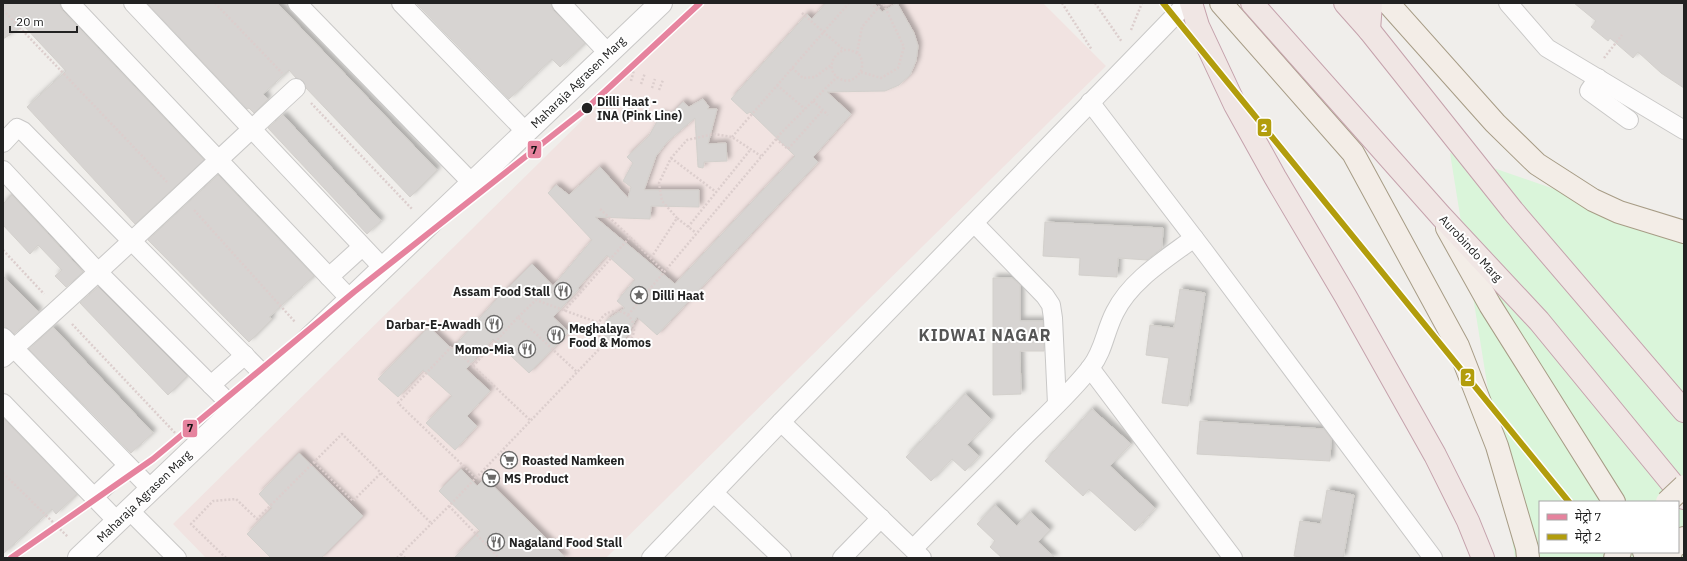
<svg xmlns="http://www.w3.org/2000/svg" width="1687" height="561" font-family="'IBM Plex Sans','Noto Sans Devanagari',sans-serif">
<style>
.commercial{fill:#f1e3e1}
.park{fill:#daf5da;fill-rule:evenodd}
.building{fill:#d7d4d2;stroke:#d3d0cc;filter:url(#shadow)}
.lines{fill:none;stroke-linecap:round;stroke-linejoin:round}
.minor-casing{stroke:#c9c8c7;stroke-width:20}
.tertiary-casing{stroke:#c9c8c7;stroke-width:24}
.primary-casing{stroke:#a79c86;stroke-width:24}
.trunk-casing{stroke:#c5a2ac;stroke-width:24}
.path{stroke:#dccecd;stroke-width:2.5;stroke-dasharray:2 2;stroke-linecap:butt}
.minor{stroke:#fdfcfc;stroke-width:18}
.tertiary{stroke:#fdfcfc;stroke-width:22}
.primary{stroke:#f3ede7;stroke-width:22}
.trunk{stroke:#f0e6e4;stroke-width:22}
.primary-bridge-casing{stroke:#a79c86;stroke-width:24;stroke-linecap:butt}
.primary-bridge{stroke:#f3ede7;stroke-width:22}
.metro-1-casing{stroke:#fff;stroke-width:9}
.metro-2-casing{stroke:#fff;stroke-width:9}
.metro-1{stroke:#e6839e;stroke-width:6}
.metro-2{stroke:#b29d0c;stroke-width:6}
.stop-dot{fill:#222;stroke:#fff;stroke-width:1.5}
.labels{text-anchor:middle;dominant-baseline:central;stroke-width:4;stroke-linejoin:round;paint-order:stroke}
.street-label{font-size:12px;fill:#222;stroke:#fff}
.stop-label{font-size:12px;font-weight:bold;fill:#222;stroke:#fff;text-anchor:start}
.poi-label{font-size:12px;font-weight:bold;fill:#222;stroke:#fff;text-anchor:start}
.district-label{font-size:16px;font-weight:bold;letter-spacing:1px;fill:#555;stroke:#fff}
.line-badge{stroke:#fff;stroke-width:1.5}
.badge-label{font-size:11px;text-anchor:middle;font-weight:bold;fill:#fff}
.pale-badge-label{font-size:11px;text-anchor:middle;font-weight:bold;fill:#111}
</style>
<defs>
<filter id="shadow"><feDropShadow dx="3.5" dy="-3.5" stdDeviation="2" flood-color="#0004"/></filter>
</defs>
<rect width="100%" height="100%" fill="#f0eeeb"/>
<!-- commercial -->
<polygon class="commercial" points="701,3 1043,3 1106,66 606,558 206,558 173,524"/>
<!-- park -->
<path class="park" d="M 1450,153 L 1684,234 L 1684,558 L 1515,558 ZM 1540,502 L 1678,502 L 1678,552 L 1540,552 Z"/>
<!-- building -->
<g class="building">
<polygon points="3,3 59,3 62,10 204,160 135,224 27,107 66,71 24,26 3,39"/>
<polygon points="147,3 277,3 437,170 410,197 306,88 303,81 296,78 289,70 263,94 268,99 254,113 249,108 247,109"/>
<polygon points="416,3 551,3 553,10 585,43 560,67 552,59 509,99"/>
<polygon points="826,3 874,3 882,12 897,3 914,33 918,46 916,61 910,75 899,85 885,91 827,92 851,114 813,157 818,162 657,335 637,317 619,349 605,336 603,331 604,325 607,320 625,308 617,301 635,280 607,255 578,288 579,289 553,317 569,332 529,373 493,339 466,369 490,391 467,416 477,426 455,450 426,423 452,396 423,370 398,397 378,379 429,327 452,349 495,301 532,264 553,286 592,240 548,193 556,185 569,195 600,167 628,198 631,187 623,181 633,163 627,157 649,136 661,114 668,117 683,102 689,107 703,99 709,107 707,109 717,109 708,144 726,143 727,161 704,162 703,168 698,167 695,118 667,142 656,156 644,190 699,190 699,207 651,206 650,219 595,217 675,284 795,156 750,112 747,114 731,99 807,14 812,19"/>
<polygon points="1574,3 1684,3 1684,88 1661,73 1638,52 1633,58 1610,38 1608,41 1591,27 1596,21"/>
<polygon points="283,115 381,221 367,234 268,128"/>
<polygon points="218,175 314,276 269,317 272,319 249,342 148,240"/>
<polygon points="12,195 83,272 66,287 55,276 62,270 38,245 30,254 3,225 3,204"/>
<polygon points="1045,222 1163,228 1162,248 1147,260 1118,258 1117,277 1079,275 1080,258 1043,256"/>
<polygon points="3,276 39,312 14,334 3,325"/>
<polygon points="993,278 1012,278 1020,285 1020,321 1043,321 1044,351 1020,351 1021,394 993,395"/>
<polygon points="98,287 187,376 168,395 80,303"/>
<polygon points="1180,289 1205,293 1188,406 1162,403 1169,358 1146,355 1150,325 1174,328"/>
<polygon points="53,327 153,433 131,453 29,349"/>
<polygon points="965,394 991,419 967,445 979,456 965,471 952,459 931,481 906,457"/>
<polygon points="1092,409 1131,444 1110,466 1155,508 1135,531 1089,489 1083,496 1045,461"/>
<polygon points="3,418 77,494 56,514 52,509 3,554"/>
<polygon points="1200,421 1324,429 1331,439 1330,461 1197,454"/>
<polygon points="299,453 363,516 321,558 271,558 247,534 272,508 259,494"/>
<polygon points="461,469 477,486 485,478 566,558 454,558 480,531 439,491"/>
<polygon points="1327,490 1354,495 1343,558 1305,558 1294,556 1300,521 1321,524"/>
<polygon points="995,505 1017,526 1030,512 1050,530 1038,542 1055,558 1002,558 990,547 995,541 977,524"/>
</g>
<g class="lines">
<!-- minor casing -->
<g class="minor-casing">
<g id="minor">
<polyline points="70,3 350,299"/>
<polyline points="133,3 383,268"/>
<polyline points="297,3 472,183"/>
<polyline points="401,3 526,132"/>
<polyline points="561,3 608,53"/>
<polyline points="1508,3 1547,48 1684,130"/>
<polyline points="1598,78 1589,91 1629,120"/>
<polyline points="1090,102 1204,251 1433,558"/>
<polyline points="3,143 17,128 23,131 267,378"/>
<polyline points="3,170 98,272 235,409"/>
<polyline points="974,223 1045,296 1051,305 1053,318 1057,404"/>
<polyline points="329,277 362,247"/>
<polyline points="3,337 151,489"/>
<path d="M 3,358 C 103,270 198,178 296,88"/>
<polyline points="1090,368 1233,558"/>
<polyline points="211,385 245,355"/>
<polyline points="3,403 117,521"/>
<polyline points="781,422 922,558"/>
<polyline points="714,493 782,558"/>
<polyline points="94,497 127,466"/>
<polyline points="129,510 177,558"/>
<path d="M 913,549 C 949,512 986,476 1022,439 C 1045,416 1071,393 1091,367 C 1104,350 1105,331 1115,312 C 1131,280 1166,259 1194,238"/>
<polyline points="651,558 781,422 1187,3"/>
<polyline points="842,558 881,518"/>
</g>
</g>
<!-- tertiary casing -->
<g class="tertiary-casing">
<polyline id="tertiary" points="79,558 661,3"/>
</g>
<!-- primary casing -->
<g class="primary-casing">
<g id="primary">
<polyline points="1221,3 1353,153 1458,346 1497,446 1527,548 1528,558"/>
<polyline points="1388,3 1495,123 1537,164 1593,200 1619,212 1684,232"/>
<polyline points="1447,228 1490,305 1614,502"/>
<polyline points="1678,544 1684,538"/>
<polyline points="1644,552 1647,558"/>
<polyline points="1615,558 1620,552"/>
<polyline points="1665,558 1671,552"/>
</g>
</g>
<!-- trunk casing -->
<g class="trunk-casing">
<g id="trunk">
<polyline points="1191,3 1198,26 1235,105 1275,177 1346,297 1435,455 1468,521 1483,558"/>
<polyline points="1252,3 1441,216 1539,321 1684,498"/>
<polyline points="1345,3 1369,30 1513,211 1684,411"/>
<polyline points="1369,30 1371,3"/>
</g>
</g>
<!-- path -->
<g class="path">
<polyline points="215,3 282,73"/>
<polyline points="870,3 878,9"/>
<polyline points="1062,3 1092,50"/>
<polyline points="1095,3 1122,42"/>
<polyline points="3,10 167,182"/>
<path d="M 802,13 L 844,50 L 850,50 L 859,54 C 866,66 861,77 848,81 C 828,79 826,58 844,50"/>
<polyline points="1131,30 1142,3"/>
<polyline points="857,53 862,27 882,3"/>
<polyline points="1604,58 1622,35"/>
<polyline points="792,68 803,78 815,77 831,65"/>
<polyline points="861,72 881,78 898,68 904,47 883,3"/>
<polyline points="624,78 627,68"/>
<polyline points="631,81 634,70"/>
<polyline points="641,84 645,73"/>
<polyline points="777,85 805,109"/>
<polyline points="652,88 655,79"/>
<polyline points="659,90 663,80"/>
<polyline points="813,101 828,115"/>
<polyline points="311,103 412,209"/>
<polyline points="732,137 849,3"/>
<polyline points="776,139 788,149 823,110"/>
<polyline points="671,158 716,192"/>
<polyline points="600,209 630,237"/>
<polyline points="194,210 295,322"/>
<polyline points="677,218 662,201 659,183 671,158 687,140 714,134 732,137 761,156"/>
<polyline points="688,227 751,149"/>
<polyline points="3,250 44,294"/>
<polyline points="651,258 677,218 696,233"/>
<polyline points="564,311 630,237 664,272"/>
<circle cx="616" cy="329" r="18"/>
<polyline points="628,315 782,132 837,77"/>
<polyline points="518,317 536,300 599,323"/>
<polyline points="72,324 177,435"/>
<polyline points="473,366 518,317 577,372"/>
<polyline points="314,462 353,501 381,473"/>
<polyline points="3,473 68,537"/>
<polyline points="476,478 398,403 452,346 531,421"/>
<polyline points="449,506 499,558"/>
<polyline points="401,554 405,558"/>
<polyline points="226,558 191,524 213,501 236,499 257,519 342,434 432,524"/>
<polyline points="397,558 449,506 605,343"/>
</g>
<!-- minor -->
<use href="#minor" class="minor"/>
<!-- tertiary -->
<use href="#tertiary" class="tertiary"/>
<!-- primary -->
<use href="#primary" class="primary"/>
<!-- trunk -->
<use href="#trunk" class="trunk"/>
<!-- primary-bridge casing -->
<g class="primary-bridge-casing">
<polyline id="primary-bridge" points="1667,502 1684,486"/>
</g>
<!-- primary-bridge -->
<use href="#primary-bridge" class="primary-bridge"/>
<!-- metro-1 casing -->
<g class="metro-1-casing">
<polyline id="metro-1" points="11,558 153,459 354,292 586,109 700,3"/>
</g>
<!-- metro-2 casing -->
<g class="metro-2-casing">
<polyline id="metro-2" points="1163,3 1569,502"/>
</g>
<!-- metro-1 -->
<use href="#metro-1" class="metro-1"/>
<!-- metro-2 -->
<use href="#metro-2" class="metro-2"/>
</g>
<!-- icons -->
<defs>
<g id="restaurant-ring" transform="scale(0.9)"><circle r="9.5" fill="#fff" stroke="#6a6968" stroke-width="1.5"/><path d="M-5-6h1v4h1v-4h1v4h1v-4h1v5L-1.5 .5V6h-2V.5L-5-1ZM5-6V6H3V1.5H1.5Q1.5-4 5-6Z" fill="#6a6968"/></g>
<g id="sight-ring" transform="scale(0.9)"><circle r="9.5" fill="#fff" stroke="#6a6968" stroke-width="1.5"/><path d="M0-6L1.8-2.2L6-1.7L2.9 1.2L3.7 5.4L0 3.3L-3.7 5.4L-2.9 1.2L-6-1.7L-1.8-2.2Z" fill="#6a6968"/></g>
<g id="supermarket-ring" transform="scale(0.9)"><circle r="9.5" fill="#fff" stroke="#6a6968" stroke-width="1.5"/><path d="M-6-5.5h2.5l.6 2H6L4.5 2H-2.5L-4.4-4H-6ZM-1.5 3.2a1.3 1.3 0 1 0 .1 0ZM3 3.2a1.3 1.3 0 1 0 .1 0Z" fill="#6a6968"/></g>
</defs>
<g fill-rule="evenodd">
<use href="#restaurant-ring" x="563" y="291"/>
<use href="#sight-ring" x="639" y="295"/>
<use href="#restaurant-ring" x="494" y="324"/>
<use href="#restaurant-ring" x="556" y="335"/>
<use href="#restaurant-ring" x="527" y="349"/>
<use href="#supermarket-ring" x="509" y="460"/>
<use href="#supermarket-ring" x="491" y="478"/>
<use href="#restaurant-ring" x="496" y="542"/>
</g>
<!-- markers -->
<circle class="stop-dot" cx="587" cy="108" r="6"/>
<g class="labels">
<!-- street labels -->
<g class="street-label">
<text transform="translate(578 82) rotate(-44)">Maharaja Agrasen Marg</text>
<text transform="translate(1471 248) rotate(47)">Aurobindo Marg</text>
<text transform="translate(144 496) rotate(-44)">Maharaja Agrasen Marg</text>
</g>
<!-- stop labels -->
<g class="stop-label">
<text x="597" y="101">Dilli Haat -<tspan x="597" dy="14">INA (Pink Line)</tspan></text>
</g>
<!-- poi labels -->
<g class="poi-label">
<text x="550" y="291" text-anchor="end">Assam Food Stall</text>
<text x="652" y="295">Dilli Haat</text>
<text x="481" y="324" text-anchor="end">Darbar-E-Awadh</text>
<text x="569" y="328">Meghalaya<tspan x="569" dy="14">Food &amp; Momos</tspan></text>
<text x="514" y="349" text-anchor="end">Momo-Mia</text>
<text x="522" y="460">Roasted Namkeen</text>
<text x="504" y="478">MS Product</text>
<text x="509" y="542">Nagaland Food Stall</text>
</g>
<!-- district labels -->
<g class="district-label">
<text x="985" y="335">KIDWAI NAGAR</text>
</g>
</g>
<g class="line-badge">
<rect x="1257" y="118" width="15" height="19" rx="4" fill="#b29d0c"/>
<rect x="527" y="140" width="15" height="19" rx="4" fill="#e6839e"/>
<rect x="1460" y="368" width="15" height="19" rx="4" fill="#b29d0c"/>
<rect x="182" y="419" width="16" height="19" rx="4" fill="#e6839e"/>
</g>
<g class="badge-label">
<text x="1264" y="132">2</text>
<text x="1468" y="381">2</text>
</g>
<g class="pale-badge-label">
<text x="534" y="154">7</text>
<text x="190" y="432">7</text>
</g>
<!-- border -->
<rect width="1687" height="561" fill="none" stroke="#222222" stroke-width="8"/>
<!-- legend -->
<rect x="1539" y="501" width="140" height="52" fill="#ffffff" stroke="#a7a7a7"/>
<rect x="1547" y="514" width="20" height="6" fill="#e6839e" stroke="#a7a7a7"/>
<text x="1575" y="521" font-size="12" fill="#222222">मेट्रो 7</text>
<rect x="1547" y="534" width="20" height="6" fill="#b29d0c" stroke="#a7a7a7"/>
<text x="1575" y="541" font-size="12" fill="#222222">मेट्रो 2</text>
<!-- scale -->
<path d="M10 26v6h67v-6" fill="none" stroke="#222222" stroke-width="2"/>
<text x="16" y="26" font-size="12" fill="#222222" stroke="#ffffff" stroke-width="3" paint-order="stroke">20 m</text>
</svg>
